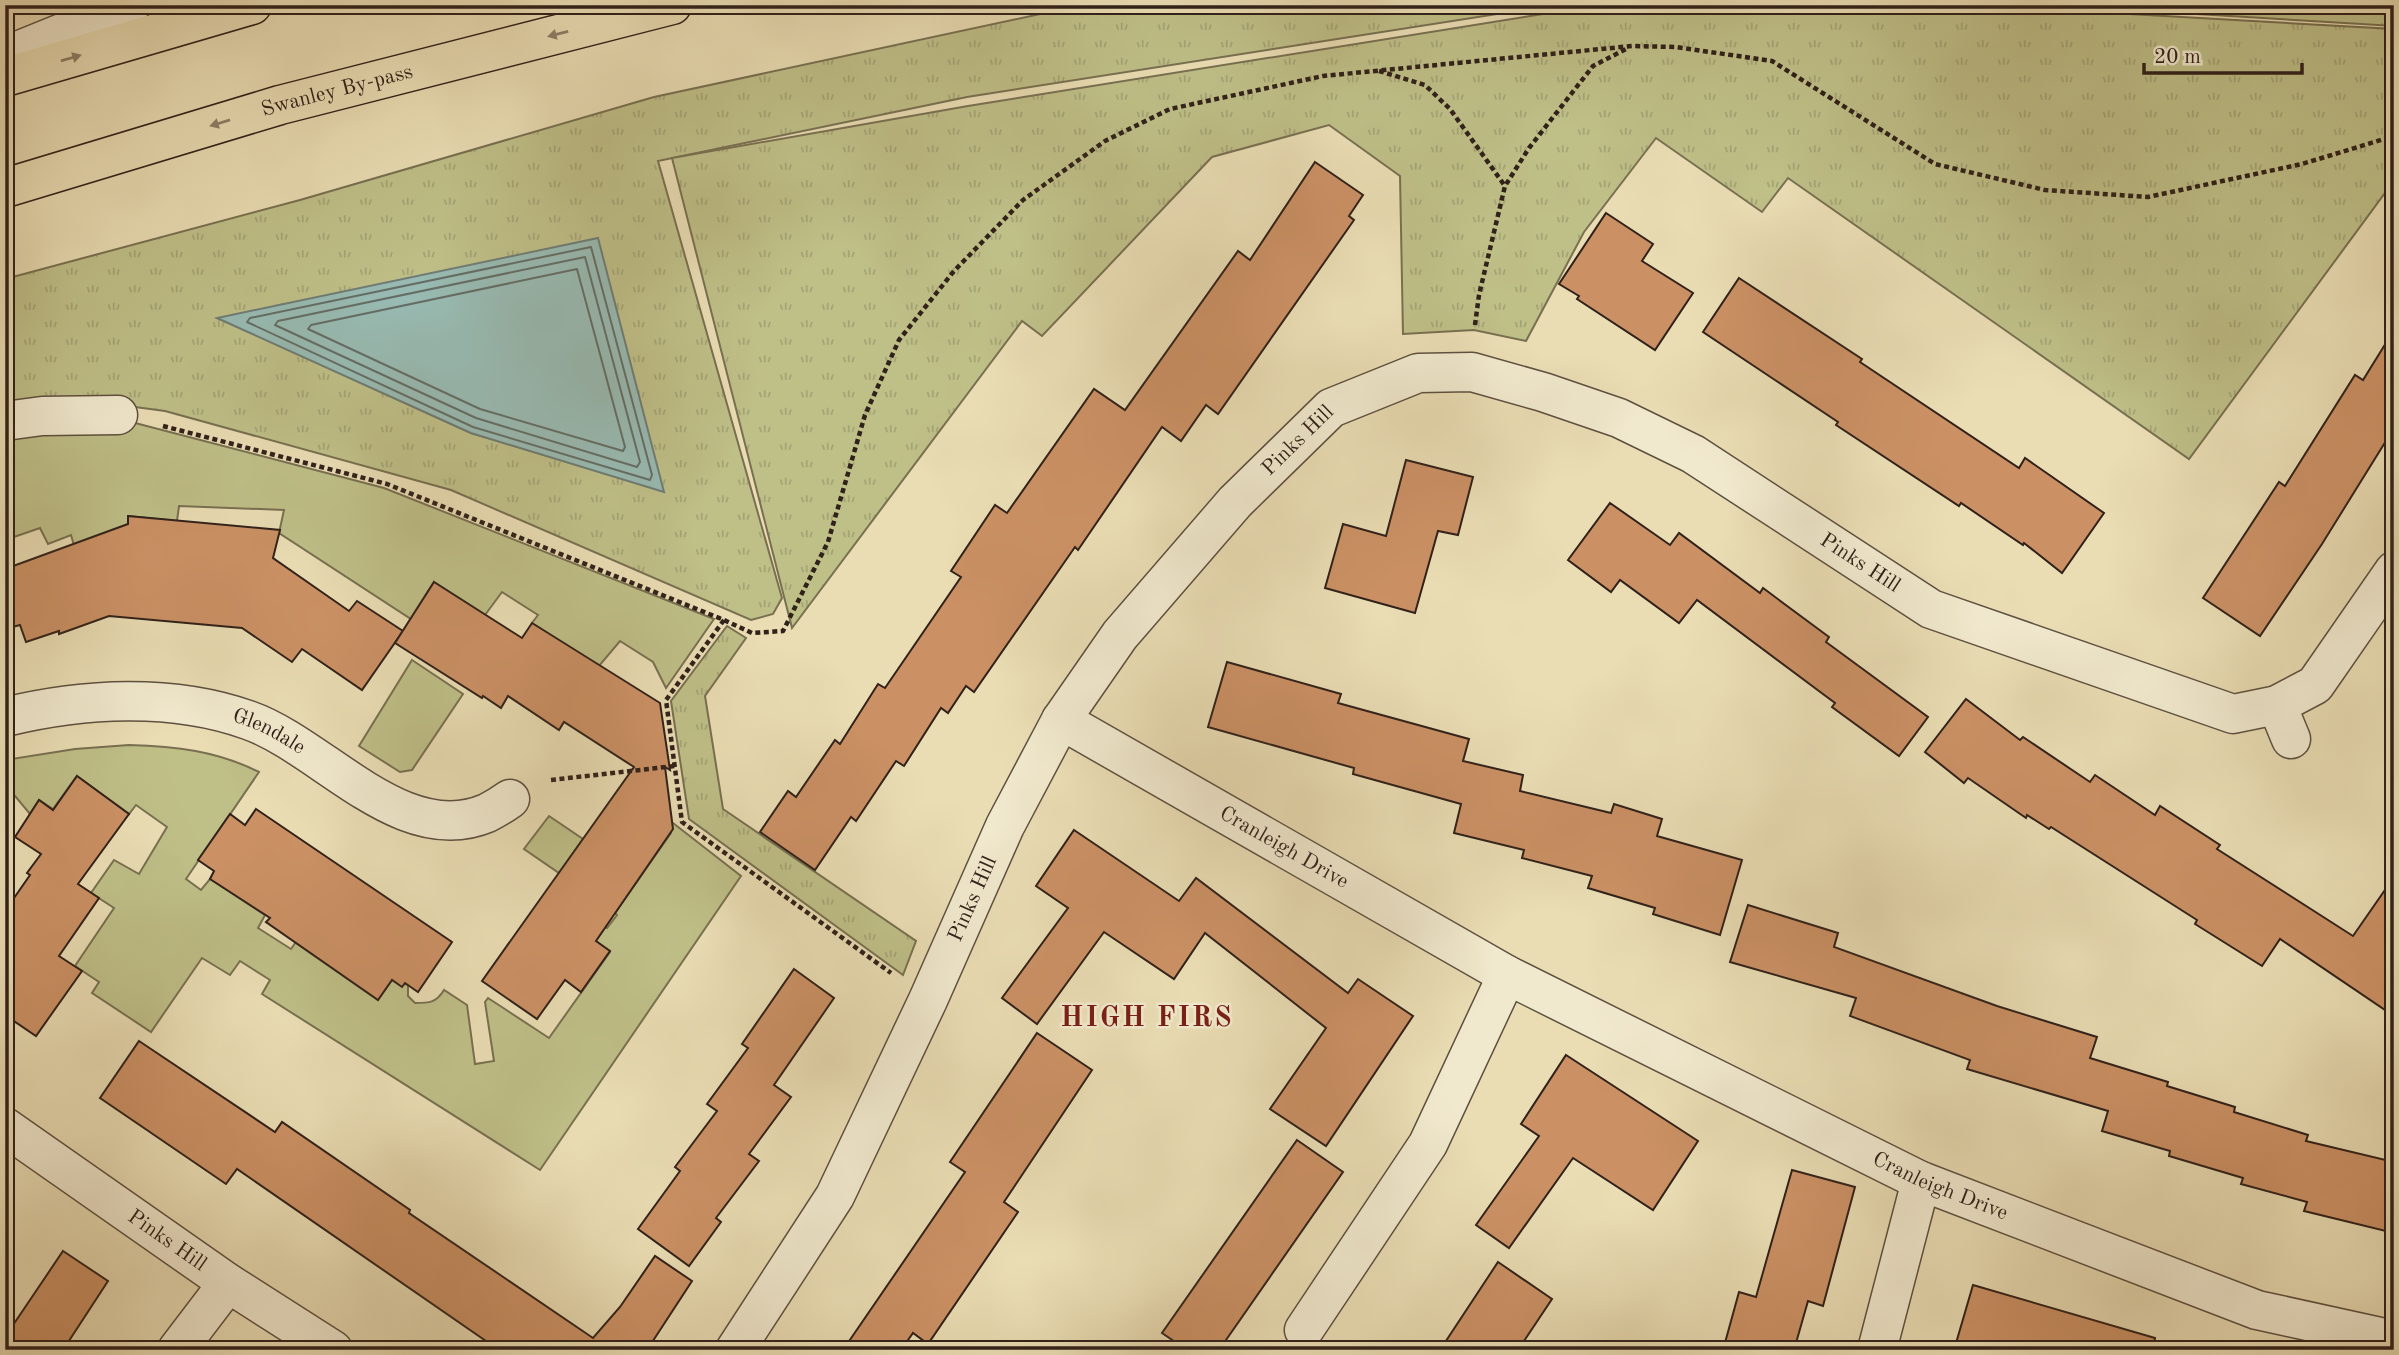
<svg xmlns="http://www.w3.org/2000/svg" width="2399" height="1355" font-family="'Old Standard TT',serif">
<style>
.grass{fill:url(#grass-tufts);stroke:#787051;stroke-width:2;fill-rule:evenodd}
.garden{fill:#bfbf88;stroke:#787051;stroke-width:2}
.water{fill:#98bbb3;stroke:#6e7d76;stroke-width:2}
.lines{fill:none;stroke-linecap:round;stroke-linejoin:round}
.shore{stroke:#646e66;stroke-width:2}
.building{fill:#cb9165;stroke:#30211a;stroke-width:2}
.minor-casing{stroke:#5e5040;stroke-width:41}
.highway-casing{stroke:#30211a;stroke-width:41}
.path{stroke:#30211a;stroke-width:4.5;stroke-dasharray:5 3.5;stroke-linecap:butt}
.minor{stroke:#f1e9ce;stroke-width:38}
.highway{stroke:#eaddb4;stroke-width:38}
.oneway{fill:#8d7f67}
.labels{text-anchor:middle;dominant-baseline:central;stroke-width:5;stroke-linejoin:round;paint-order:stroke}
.street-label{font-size:21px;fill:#30211a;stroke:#f1e9ce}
.district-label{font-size:28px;font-weight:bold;letter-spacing:2px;fill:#7a1f14;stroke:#f1e9ce}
</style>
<defs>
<pattern id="grass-tufts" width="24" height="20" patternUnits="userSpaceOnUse" patternTransform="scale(1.75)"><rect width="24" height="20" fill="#bfbf88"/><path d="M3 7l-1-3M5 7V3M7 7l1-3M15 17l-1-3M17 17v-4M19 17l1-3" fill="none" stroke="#a4a475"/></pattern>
</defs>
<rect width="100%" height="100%" fill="#eaddb4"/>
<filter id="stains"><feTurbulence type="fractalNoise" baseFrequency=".00286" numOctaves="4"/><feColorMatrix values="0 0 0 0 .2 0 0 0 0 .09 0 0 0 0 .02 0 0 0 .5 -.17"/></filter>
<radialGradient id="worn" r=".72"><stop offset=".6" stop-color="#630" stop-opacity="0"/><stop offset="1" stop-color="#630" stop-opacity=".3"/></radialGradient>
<!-- grass -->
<g class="grass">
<path d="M 1082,5 L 1555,5 L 967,97 L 658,161 L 782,598 L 773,614 L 751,620 L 451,490 L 165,411 L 120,405 L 5,415 L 5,279 L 300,200 L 654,97 ZM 218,318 L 663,491 L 471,433 Z"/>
<polygon points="1599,5 1969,5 2394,29 2394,191 2385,193 2189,459 1788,178 1762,212 1656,138 1584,232 1526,341 1474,330 1403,334 1400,176 1329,125 1212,157 1042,336 1022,321 792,628 672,158 968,106"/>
<polygon points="2046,5 2394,5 2394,26"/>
<polygon points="727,626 746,638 705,696 723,809 916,941 903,975 689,819 671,701"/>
</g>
<!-- garden -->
<g class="garden">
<polygon points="116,418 384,488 714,619 666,688 653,662 620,641 599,666 532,623 538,615 502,592 485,615 434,582 411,619 279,533 284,510 179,506 177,521 129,516 126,540 76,552 71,535 48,544 40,528 5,540 5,426"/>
<polygon points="412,660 463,694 412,770 400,772 359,746"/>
<path d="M 129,745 C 175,746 217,751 259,772 L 186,879 L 201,890 L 210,879 L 265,915 L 258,928 L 291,949 L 309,923 L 378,999 L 392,980 L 408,985 L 408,996 L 415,1003 C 429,1003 436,1003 444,990 L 467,1005 L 475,1064 L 494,1061 L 485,1002 L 488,998 L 549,1038 L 610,952 L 593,939 L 602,926 L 607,928 L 617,915 L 615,913 L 671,833 L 659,824 L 673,823 L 741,876 L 540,1170 L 262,994 L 270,980 L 240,961 L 230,975 L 202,958 L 151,1032 L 92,993 L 99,982 L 75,966 L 114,908 L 91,893 L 114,860 L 139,874 L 167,827 L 136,805 L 129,814 L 77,776 L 53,809 L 39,800 L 30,814 L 5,784 L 5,760 L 75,749 Z"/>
<polygon points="549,816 583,839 559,873 524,849"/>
</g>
<!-- water -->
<polygon class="water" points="598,238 664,492 471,433 217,318"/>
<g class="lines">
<!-- shore -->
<g class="shore">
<polygon points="591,247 652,475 650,480 473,427 247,322 250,318"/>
<polygon points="585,257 640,462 637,467 476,418 275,325 278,321"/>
<polygon points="577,269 625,447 623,451 480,409 308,329 311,325"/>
</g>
</g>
<!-- building -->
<g class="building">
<polygon points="1315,162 1363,195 1349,216 1354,220 1218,414 1206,405 1181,441 1162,427 1078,550 1075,547 974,692 966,686 948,713 941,708 904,766 896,761 856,821 851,817 815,870 760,832 788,791 796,797 835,740 840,744 878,684 885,688 961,577 951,571 995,505 1007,513 1094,389 1125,410 1238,251 1250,260"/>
<polygon points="1606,213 1653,244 1642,261 1693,293 1655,350 1577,299 1579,296 1559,284"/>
<polygon points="1739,278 1862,359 1860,362 2019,468 2025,458 2104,513 2062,573 2024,543 2023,545 1961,503 1959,506 1836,425 1838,422 1703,332"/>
<polygon points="2394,330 2394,428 2322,544 2260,636 2203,598 2279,482 2285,486 2355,375 2363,380"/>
<polygon points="1406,460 1473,477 1458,535 1438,531 1415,613 1325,588 1343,524 1386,536"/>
<polygon points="1610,503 1670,545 1679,533 1760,593 1763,588 1829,637 1826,642 1928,717 1899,756 1832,707 1835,703 1697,600 1679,623 1620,580 1611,592 1568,560"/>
<polygon points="128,516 280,530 273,558 349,611 357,601 403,631 362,690 302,649 292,662 242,628 109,616 59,634 59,631 26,642 20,625 5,629 5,569 128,524"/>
<polygon points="434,582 522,638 532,623 660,703 670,770 665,767 673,829 596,941 610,951 581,992 565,980 537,1019 482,981 634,767 564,722 559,730 508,696 501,708 483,696 482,698 395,643"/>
<polygon points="1227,662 1341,694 1338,703 1469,739 1463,761 1523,775 1520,791 1611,813 1614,804 1662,819 1657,836 1742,860 1720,935 1653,914 1655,908 1588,888 1592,876 1522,858 1524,850 1454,833 1461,804 1353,774 1354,768 1208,727"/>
<polygon points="1966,699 2020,740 2023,737 2090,782 2095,775 2155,815 2160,806 2220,845 2217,849 2353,936 2394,877 2394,1016 2280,939 2262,966 2195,924 2197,920 2051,827 2049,829 2027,815 2026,818 1968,778 1964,783 1925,752"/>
<polygon points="77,776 129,814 78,884 99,898 59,956 82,971 36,1036 5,1015 5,911 30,875 27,873 41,854 15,837 39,800 53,810"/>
<polygon points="256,809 452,942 418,992 405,983 402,987 392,980 378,1000 266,922 270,918 210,879 214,871 198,860 230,814 245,825"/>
<polygon points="1074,830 1179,901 1196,878 1348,993 1358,979 1413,1016 1326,1146 1270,1109 1326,1028 1205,933 1174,979 1104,932 1037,1024 1002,998 1068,908 1036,886"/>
<polygon points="1748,905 1838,933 1834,947 1997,1006 2097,1037 2090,1058 2168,1082 2167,1086 2235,1107 2234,1112 2308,1135 2306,1141 2394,1162 2394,1233 2304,1211 2307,1202 2241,1184 2243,1178 2169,1156 2170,1151 2102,1131 2108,1111 1967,1069 1970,1060 1850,1016 1856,998 1730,962"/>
<polygon points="794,969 834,998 774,1085 791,1097 749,1154 759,1161 716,1218 721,1222 689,1266 638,1229 680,1171 675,1167 717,1111 707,1104 748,1048 742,1044"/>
<polygon points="1037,1033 1092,1070 1004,1202 1018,1212 928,1344 913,1333 901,1350 843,1350 965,1172 950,1162"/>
<polygon points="139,1041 275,1132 282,1122 410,1210 409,1213 593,1338 620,1307 655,1256 692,1281 647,1350 499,1350 237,1169 226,1184 100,1098"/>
<polygon points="1566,1055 1698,1141 1653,1210 1573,1158 1509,1248 1476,1225 1539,1136 1521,1124"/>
<polygon points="1297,1140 1343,1172 1219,1350 1187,1350 1162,1333"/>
<polygon points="1792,1170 1855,1187 1823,1306 1808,1301 1794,1350 1723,1350 1739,1292 1756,1297"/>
<polygon points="63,1251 108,1281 63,1350 5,1350 5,1337"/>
<polygon points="1498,1262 1552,1299 1518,1350 1440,1350"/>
<polygon points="1973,1285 2155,1338 2153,1350 1954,1350"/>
</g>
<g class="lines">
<!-- minor casing -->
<g class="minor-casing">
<g id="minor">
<polyline points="5,56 131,5"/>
<polyline points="5,421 42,416 118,415"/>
<polyline points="2277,705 2291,739"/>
<path id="s1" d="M 5,717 C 83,698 172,693 248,720 C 323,746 402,849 487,813 C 495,809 503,804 510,799"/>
<path id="s2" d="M 1061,720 L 1507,975 L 1921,1181 L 2257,1310 L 2394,1340"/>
<path id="s3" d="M 5,1127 L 228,1283 L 333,1350"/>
<polyline points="1304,1330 1428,1144 1507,975"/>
<polyline points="177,1350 228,1283"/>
<path id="s4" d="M 735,1350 L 835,1196 L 928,1000 L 1005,826 L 1061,720 L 1120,635 L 1235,502 L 1331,408 L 1418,373 L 1472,372 L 1543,392 L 1619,418 L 1693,454 L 1931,609 L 2233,714 L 2277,705 L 2315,685 L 2394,571"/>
<polyline points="1877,1350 1921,1181"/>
</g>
</g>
<!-- highway casing -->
<g class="highway-casing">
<g id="highway">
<polyline points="5,77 252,5"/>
<path id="s5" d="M 5,188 L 280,105 L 672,5"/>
</g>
</g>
<!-- path -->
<g class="path">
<polyline points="1379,71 1425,85 1450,109 1505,186"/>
<polyline points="1475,325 1479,295 1505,186 1529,148 1593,66 1628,48"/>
<polyline points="163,426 387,484 724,620 752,633 783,631 828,542 865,415 899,340 954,271 1023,200 1105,141 1170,109 1323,76 1632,46 1676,47 1772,61 1935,164 2045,190 2148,197 2302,164 2394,136"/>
<polyline points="724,620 666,700 682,822 891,973"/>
<polyline points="551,780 675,766"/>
</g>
<!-- minor -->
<use href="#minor" class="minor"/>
<!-- highway -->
<use href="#highway" class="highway"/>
</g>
<!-- one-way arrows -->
<defs><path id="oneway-solid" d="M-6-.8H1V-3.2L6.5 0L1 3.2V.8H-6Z" transform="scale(1.75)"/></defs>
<g class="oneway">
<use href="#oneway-solid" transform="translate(558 34) rotate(166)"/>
<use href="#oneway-solid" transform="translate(71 58) rotate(-16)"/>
<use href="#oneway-solid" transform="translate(220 123) rotate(163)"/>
</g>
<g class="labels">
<!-- street labels -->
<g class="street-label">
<text stroke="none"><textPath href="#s5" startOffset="346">Swanley By-pass</textPath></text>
<text stroke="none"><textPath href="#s4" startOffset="1078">Pinks Hill</textPath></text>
<text stroke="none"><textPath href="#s4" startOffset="1708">Pinks Hill</textPath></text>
<text stroke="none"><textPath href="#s1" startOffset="270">Glendale</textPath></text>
<text stroke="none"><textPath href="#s2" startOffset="257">Cranleigh Drive</textPath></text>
<text stroke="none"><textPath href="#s4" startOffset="511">Pinks Hill</textPath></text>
<text stroke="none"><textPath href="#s2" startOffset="996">Cranleigh Drive</textPath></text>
<text stroke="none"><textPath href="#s3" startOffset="198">Pinks Hill</textPath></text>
</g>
<!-- district labels -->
<g class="district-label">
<text x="1147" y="1019">HIGH FIRS</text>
</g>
</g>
<!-- margin -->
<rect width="2399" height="1355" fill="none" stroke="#eaddb4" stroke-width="28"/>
<rect x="7" y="7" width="2385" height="1341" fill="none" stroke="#30211a" stroke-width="3.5"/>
<rect x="14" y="14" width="2371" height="1327" fill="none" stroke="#30211a" stroke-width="2"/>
<!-- scale -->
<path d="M2144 63v10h158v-10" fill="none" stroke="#30211a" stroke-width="3.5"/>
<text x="2154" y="63" font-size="21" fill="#30211a" stroke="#f1e9ce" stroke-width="5" paint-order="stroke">20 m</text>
<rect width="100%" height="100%" filter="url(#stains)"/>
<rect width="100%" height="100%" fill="url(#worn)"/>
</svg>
